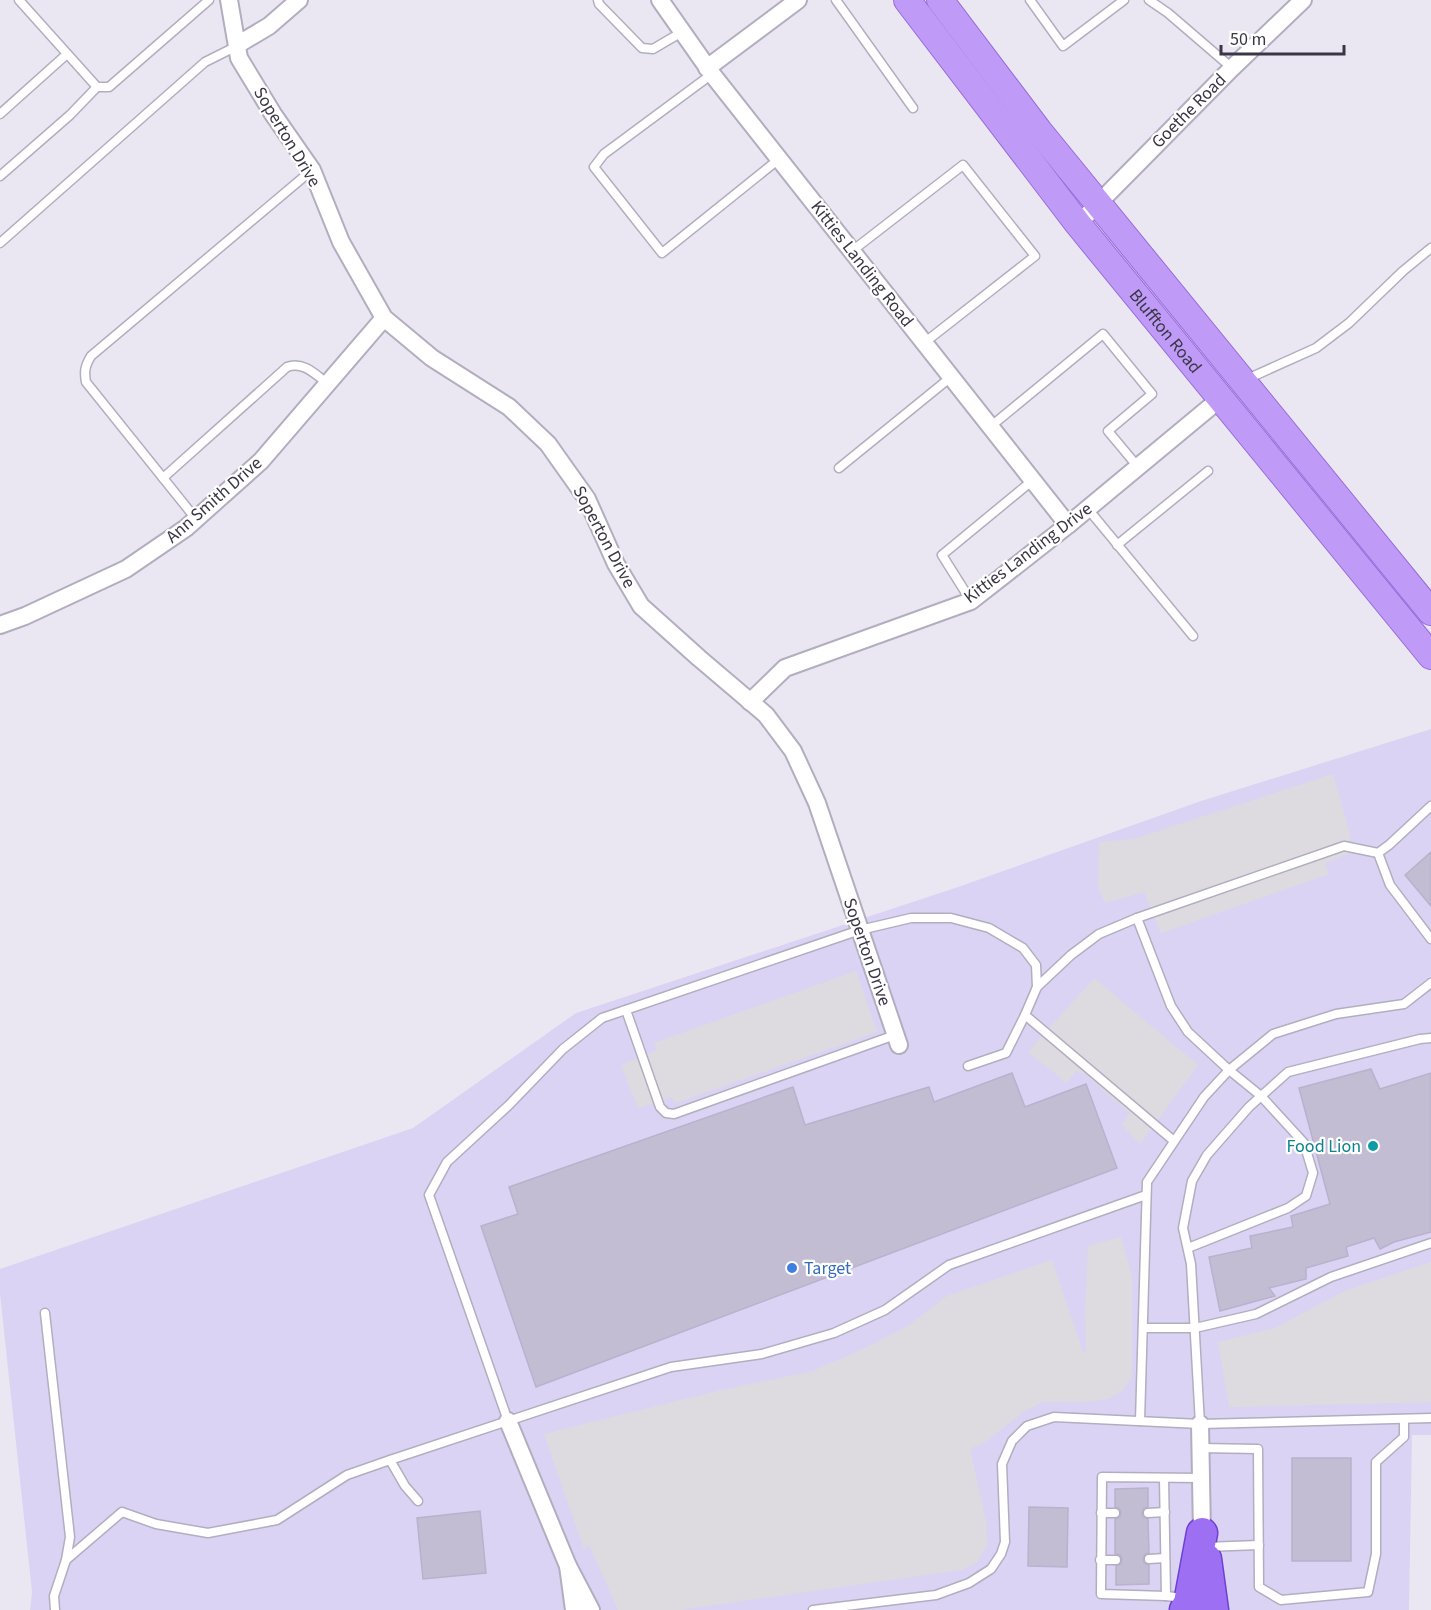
<svg xmlns="http://www.w3.org/2000/svg" width="1431" height="1610" font-family="'Source Sans 3',sans-serif">
<style>
.commercial{fill:#dbd3f3}
.parking{fill:#dddbe0}
.building{fill:#c3bdd3;stroke:#b9b1cd;stroke-width:1.5}
.lines{fill:none;stroke-linecap:round;stroke-linejoin:round}
.lane-casing{stroke:#b3adc0;stroke-width:11}
.street-casing{stroke:#b3adc0;stroke-width:20}
.primary-casing{stroke:#956cdb;stroke-width:28}
.highway-casing{stroke:#6d41d2;stroke-width:33}
.lane{stroke:#fff;stroke-width:8}
.street{stroke:#fff;stroke-width:16}
.primary{stroke:#bf9bf7;stroke-width:26}
.highway{stroke:#9d70f3;stroke-width:30}
.culture-dot{fill:#0f9aa8;stroke:#fff;stroke-width:2}
.shop-dot{fill:#3f7fe0;stroke:#fff;stroke-width:2}
.labels{text-anchor:middle;dominant-baseline:central;stroke-width:4.5;stroke-linejoin:round;paint-order:stroke}
.street-label{font-size:18px;fill:#3a3645;stroke:#fff}
.culture-label{font-size:18px;fill:#0d838f;stroke:#fff;text-anchor:end}
.shop-label{font-size:18px;fill:#366cbe;stroke:#fff;text-anchor:start}
</style>
<rect width="100%" height="100%" fill="#ebe7f2"/>
<!-- commercial -->
<polygon class="commercial" points="1431,729 1431,1435 1412,1435 1409,1610 30,1610 32,1592 0,1294 0,1269 413,1128 576,1013 958,887 1201,801"/>
<!-- parking -->
<g class="parking">
<polygon points="1333,774 1350,834 1350,853 1325,863 1329,874 1161,933 1144,892 1105,903 1098,886 1099,842 1134,839"/>
<polygon points="856,971 877,1032 675,1103 672,1097 638,1108 621,1065 657,1050 654,1043"/>
<polygon points="1094,978 1198,1065 1140,1144 1122,1125 1130,1113 1107,1094 1086,1074 1076,1071 1067,1083 1028,1052"/>
<polygon points="1121,1237 1132,1277 1132,1377 1123,1390 1109,1399 1083,1402 1042,1402 1023,1412 988,1440 970,1449 986,1522 987,1545 977,1562 962,1570 679,1610 618,1610 589,1545 584,1549 544,1434 722,1390 813,1371 863,1349 908,1326 947,1296 1052,1260 1083,1352 1086,1353 1085,1312 1088,1246"/>
<polygon points="1431,1262 1431,1402 1229,1407 1218,1342 1275,1328 1345,1291"/>
</g>
<!-- building -->
<g class="building">
<polygon points="1431,852 1431,906 1405,875"/>
<polygon points="1371,1069 1380,1089 1431,1073 1431,1232 1394,1242 1380,1249 1374,1238 1346,1247 1348,1256 1306,1268 1306,1279 1269,1288 1275,1296 1220,1311 1209,1257 1252,1248 1250,1236 1293,1227 1291,1216 1330,1204 1299,1088"/>
<polygon points="1012,1073 1025,1107 1086,1084 1117,1168 536,1387 481,1226 518,1214 509,1187 793,1087 805,1125 929,1087 934,1102"/>
<rect x="1292" y="1458" width="59" height="103"/>
<polygon points="1148,1488 1148,1507 1144,1508 1142,1513 1143,1517 1148,1519 1149,1553 1145,1554 1143,1559 1144,1563 1149,1565 1149,1584 1116,1585 1116,1566 1121,1564 1122,1559 1120,1555 1115,1554 1115,1519 1120,1517 1121,1512 1119,1508 1115,1507 1115,1489"/>
<polygon points="1029,1507 1068,1508 1067,1567 1028,1566"/>
<polygon points="480,1511 486,1573 423,1579 417,1518"/>
</g>
<g class="lines">
<!-- lane casing -->
<g class="lane-casing">
<g id="lane">
<polyline points="19,0 97,87 109,87 209,0"/>
<polyline points="598,0 599,4 642,48 653,49 682,32"/>
<polyline points="836,0 913,108"/>
<polyline points="1030,0 1063,46 1124,0"/>
<polyline points="1149,0 1168,13 1232,68"/>
<polyline points="712,74 604,154 594,167 662,253 779,159"/>
<polyline points="0,114 67,54"/>
<polyline points="0,176 70,115 97,87"/>
<polyline points="0,243 205,62 237,46"/>
<polyline points="852,251 963,165 1035,256 924,343"/>
<polyline points="1245,380 1316,348 1349,323 1403,271 1431,248"/>
<polyline points="990,427 1103,334 1152,394 1108,431 1138,467"/>
<polyline points="839,468 951,377"/>
<path d="M 163,478 L 287,367 C 303,361 315,374 328,384"/>
<polyline points="1088,509 1193,636"/>
<path d="M 196,519 L 86,382 C 84,371 85,366 91,356 L 312,170"/>
<polyline points="1117,545 1208,471"/>
<polyline points="971,601 942,555 1033,480"/>
<polyline points="1378,853 1390,885 1431,939"/>
<polyline points="1137,918 1171,1006 1188,1032 1229,1070 1261,1096 1304,1143 1313,1173 1306,1196 1288,1208 1188,1248"/>
<polyline points="1037,987 1071,955 1099,934 1137,918 1344,846 1378,853 1389,845 1431,806"/>
<polyline points="626,1010 660,1107 666,1113 674,1114 895,1035"/>
<polyline points="968,1066 1006,1053 1025,1015"/>
<polyline points="45,1313 70,1537 66,1560 54,1596 55,1610"/>
<polyline points="1143,1328 1195,1328 1256,1314 1331,1277 1431,1243"/>
<polyline points="508,1421 429,1195 447,1162 509,1105 563,1049 602,1018 860,930 911,918 951,918 989,928 1023,948 1036,965 1037,987 1025,1015 1174,1141"/>
<polyline points="1140,1421 1147,1182 1204,1097 1229,1070 1273,1034 1336,1014 1404,1004 1431,983"/>
<polyline points="1200,1424 1191,1264 1183,1228 1192,1181 1207,1155 1249,1107 1288,1072 1420,1039 1431,1038"/>
<polyline points="1200,1448 1258,1449 1259,1587 1281,1600 1368,1592 1376,1554 1376,1462 1404,1437 1404,1419"/>
<polyline points="390,1460 405,1486 418,1501"/>
<polyline points="1164,1478 1166,1596"/>
<polyline points="1101,1513 1115,1513"/>
<polyline points="1148,1513 1165,1512"/>
<polyline points="1205,1547 1259,1545"/>
<polyline points="1149,1559 1165,1558"/>
<polyline points="66,1560 122,1512 156,1524 208,1533 277,1520 347,1475 390,1460 671,1367 762,1354 834,1333 885,1310 949,1265 1146,1195"/>
<polyline points="1100,1560 1116,1560"/>
<polyline points="1184,1598 1166,1596 1101,1594 1102,1477 1201,1478"/>
<polyline points="813,1610 936,1595 969,1583 991,1569 1001,1554 1005,1542 1002,1464 1012,1441 1027,1426 1054,1417 1200,1424 1431,1418"/>
</g>
</g>
<!-- street casing -->
<g class="street-casing">
<g id="street">
<polyline points="229,0 239,58 273,114 312,170 341,242 384,318 432,358 509,407 548,444 587,499 616,564 641,606 699,658 766,715 793,751 817,803 899,1045"/>
<polyline points="660,0 712,74 1068,525"/>
<polyline points="237,45 269,26 299,0"/>
<polyline points="707,68 798,0"/>
<polyline points="1078,224 1232,68 1303,0"/>
<polyline points="0,625 25,616 126,569 186,528 261,461 384,318"/>
<polyline points="750,702 785,668 971,601 1068,525 1221,398"/>
<polyline points="508,1421 568,1566"/>
<polyline points="1200,1424 1202,1533"/>
<polyline points="574,1610 568,1566 591,1610"/>
</g>
</g>
<!-- primary casing -->
<g class="primary-casing">
<g id="primary">
<path id="s1" d="M 907,0 L 1078,224 L 1431,656"/>
<polyline points="940,0 1039,131 1431,612"/>
</g>
</g>
<!-- highway casing -->
<g class="highway-casing">
<g id="highway">
<polyline points="1206,1559 1213,1610"/>
<polyline points="1185,1610 1189,1603 1202,1533"/>
</g>
</g>
<!-- lane -->
<use href="#lane" class="lane"/>
<!-- street -->
<use href="#street" class="street"/>
<!-- primary -->
<use href="#primary" class="primary"/>
<!-- highway -->
<use href="#highway" class="highway"/>
</g>
<!-- markers -->
<circle class="culture-dot" cx="1373" cy="1146" r="6"/>
<circle class="shop-dot" cx="792" cy="1268" r="6"/>
<g class="labels">
<!-- street labels -->
<g class="street-label">
<text transform="translate(1189 111) rotate(-45)">Goethe Road</text>
<text transform="translate(287 137) rotate(59)">Soperton Drive</text>
<text transform="translate(862 264) rotate(52)">Kitties Landing Road</text>
<text stroke="none"><textPath href="#s1" startOffset="420">Bluffton Road</textPath></text>
<text transform="translate(214 500) rotate(-41)">Ann Smith Drive</text>
<text transform="translate(604 537) rotate(62)">Soperton Drive</text>
<text transform="translate(1028 553) rotate(-37)">Kitties Landing Drive</text>
<text transform="translate(867 952) rotate(71)">Soperton Drive</text>
</g>
<!-- culture labels -->
<g class="culture-label">
<text x="1361" y="1146">Food Lion</text>
</g>
<!-- shop labels -->
<g class="shop-label">
<text x="804" y="1268">Target</text>
</g>
</g>
<!-- scale -->
<path d="M1221 45v9h123v-9" fill="none" stroke="#3a3645" stroke-width="3"/>
<text x="1230" y="45" font-size="18" fill="#3a3645" stroke="#ffffff" stroke-width="4.5" paint-order="stroke">50 m</text>
</svg>
